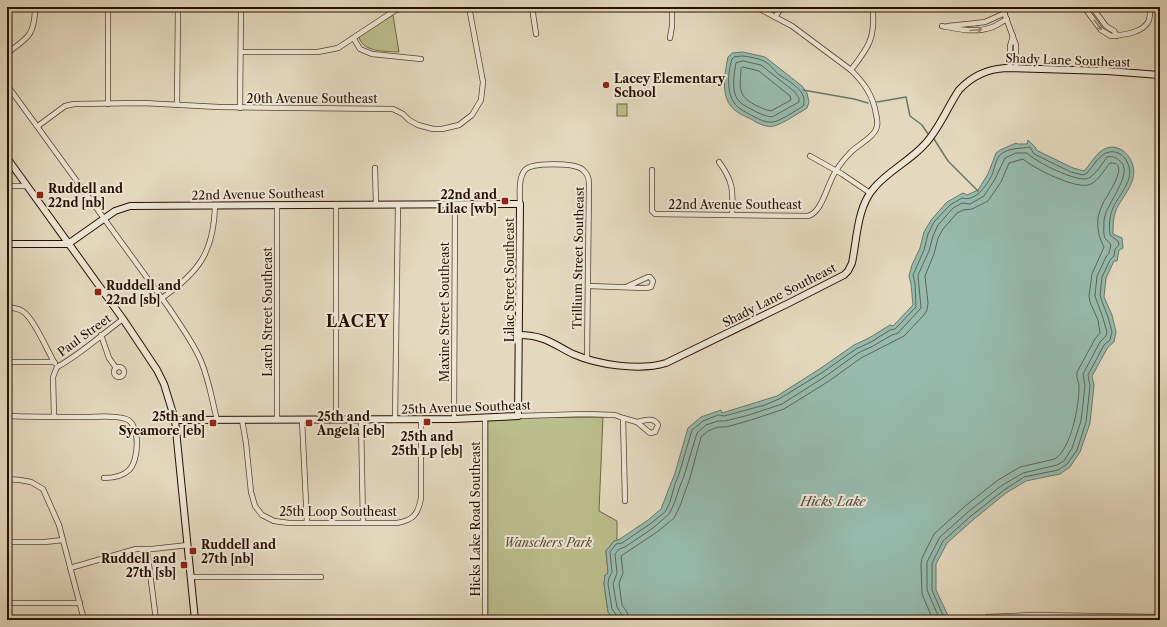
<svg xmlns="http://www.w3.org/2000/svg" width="1167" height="627" font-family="'Libre Caslon Text',serif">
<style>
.green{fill:#bbbd8c;stroke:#716646}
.water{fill:#96baad;stroke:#6a7668}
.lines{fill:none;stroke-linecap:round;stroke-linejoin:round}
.shore{stroke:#5e6456;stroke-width:1}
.stream{stroke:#6a7668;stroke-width:1.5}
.street-casing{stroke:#564230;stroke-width:6}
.secondary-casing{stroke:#270f00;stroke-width:8}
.street{stroke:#ede6d5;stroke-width:4.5}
.secondary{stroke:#ede6d5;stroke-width:6}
.oneway{stroke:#948575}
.poi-dot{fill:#8f2418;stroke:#ede6d5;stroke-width:1.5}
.labels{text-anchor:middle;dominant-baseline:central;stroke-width:4;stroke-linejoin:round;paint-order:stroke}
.street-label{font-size:12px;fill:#270f00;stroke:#ede6d5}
.poi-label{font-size:12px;font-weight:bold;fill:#270f00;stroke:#ede6d5;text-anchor:start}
.park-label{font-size:12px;font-style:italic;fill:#5b4c31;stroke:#ede6d5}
.water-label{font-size:13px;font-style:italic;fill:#4e4b3d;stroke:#ede6d5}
.district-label{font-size:16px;font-weight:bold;letter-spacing:1px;fill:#270f00;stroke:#ede6d5}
</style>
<rect width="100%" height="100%" fill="#e4d9be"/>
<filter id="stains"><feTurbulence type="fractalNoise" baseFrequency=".005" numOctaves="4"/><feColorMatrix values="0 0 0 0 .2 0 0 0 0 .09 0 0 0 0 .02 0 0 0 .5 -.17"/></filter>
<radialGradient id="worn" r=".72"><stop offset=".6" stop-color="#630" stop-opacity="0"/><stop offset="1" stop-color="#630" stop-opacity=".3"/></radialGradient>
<!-- green -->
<g class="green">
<path d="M 393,15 L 399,52 C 386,51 363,53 359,37 L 367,30 Z"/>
<rect x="617" y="104" width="10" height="12"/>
<polygon points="603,417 599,511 617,521 617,540 614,541 606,551 608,573 605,575 604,584 608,612 615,620 488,620 488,418"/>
</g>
<!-- water -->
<g class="water">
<path d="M 743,52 L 765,57 L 802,86 L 807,93 L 809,102 L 807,108 C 799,113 782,124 774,126 C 767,128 757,123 751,119 C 744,116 735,112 730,105 C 721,92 725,72 728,57 L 732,53 Z"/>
<path d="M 1028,140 L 1036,148 L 1036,150 L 1073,168 L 1084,171 C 1094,160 1102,141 1120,149 C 1126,152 1129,156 1132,163 C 1139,181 1123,195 1116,210 C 1113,218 1113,226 1113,234 L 1122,238 L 1123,248 L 1119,250 L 1117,261 L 1114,261 L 1106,278 L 1104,297 L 1112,315 L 1116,332 L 1114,342 L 1108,347 L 1092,376 L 1094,385 L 1090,423 L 1080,452 L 1070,467 L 1060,474 L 1026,481 L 1006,493 L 974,519 L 947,543 L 936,564 L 936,590 L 950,620 L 615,620 L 608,612 L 604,584 L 605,575 L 608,573 L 606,551 L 614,541 L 620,539 L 648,520 L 661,509 L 675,473 L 688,428 L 701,417 L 721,410 L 722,413 L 777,396 L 821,368 L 854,345 L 869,338 L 890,325 L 893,326 L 913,305 L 911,284 L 909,276 L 912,265 L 920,248 L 924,232 L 931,220 L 947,202 L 963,193 L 967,195 L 978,190 L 988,174 L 996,153 L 1000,150 L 1016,143 L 1017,144 L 1027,144 Z"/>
</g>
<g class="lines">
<!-- shore -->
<g class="shore">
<path d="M 743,56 C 749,57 758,58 764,61 C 770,64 774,70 778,74 C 788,81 809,91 803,106 C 797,110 780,121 773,122 C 766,123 758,119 753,116 C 747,113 739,109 735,104 C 726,93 728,71 732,59 L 734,57 Z"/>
<path d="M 743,61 L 761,65 L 795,92 L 799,98 L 799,102 L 772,117 C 764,116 758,113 751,109 C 747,107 741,104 738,100 C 731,91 734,74 736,63 Z"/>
<path d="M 743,67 L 759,71 L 790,96 L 791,100 L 771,111 C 765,110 760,107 755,105 C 737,95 740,88 741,69 Z"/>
<path d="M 618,620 L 617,616 L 612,609 L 608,584 L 609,578 L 612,572 L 610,552 L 616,544 L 622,543 L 650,524 L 665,512 L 670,502 L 675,484 L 679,474 L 692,430 L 703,421 L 718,415 L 724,416 L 765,405 L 779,399 L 823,372 L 856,349 L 871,342 L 890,330 L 895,329 L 916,307 L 915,283 L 913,275 L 924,250 L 928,234 L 934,222 L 950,205 L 962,198 C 976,202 986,186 992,175 C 994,169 996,159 1000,155 C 1009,147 1021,149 1030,147 L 1034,154 L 1071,172 L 1083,175 L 1087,173 C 1095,164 1103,147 1118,153 C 1123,155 1126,159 1128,164 C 1135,180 1119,194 1113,208 C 1109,217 1109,226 1110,235 L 1118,241 L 1119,245 L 1115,249 L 1114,256 L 1110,260 L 1102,277 L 1100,296 L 1108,317 L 1112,332 L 1110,340 L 1104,345 L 1088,375 L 1090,386 L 1086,422 L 1077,450 L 1067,464 L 1058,470 L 1024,477 L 1004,490 L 971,516 L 943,541 L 932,563 L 932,590 L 945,620"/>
<path d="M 623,620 L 622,615 L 617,607 L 613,584 L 617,573 L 615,554 L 619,549 L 625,547 L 653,528 L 669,514 L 674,504 L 680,486 L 684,476 L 697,433 L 706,425 L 718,421 L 725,421 L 749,415 L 782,404 L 826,376 L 858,353 L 873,346 L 892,335 L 898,333 L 921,308 L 918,275 L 929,251 L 933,236 L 938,225 L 953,208 L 962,203 L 970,204 L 984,196 L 995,179 L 1005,158 L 1016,153 L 1027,153 C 1034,161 1079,184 1089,178 C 1096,174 1102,164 1107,157 C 1112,156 1115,157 1119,160 C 1136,172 1106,203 1104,220 C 1104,225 1103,234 1105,238 C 1107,241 1110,243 1111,245 L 1109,253 L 1106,257 L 1097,276 L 1095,296 L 1103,318 L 1107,332 L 1106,336 L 1100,342 L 1083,374 L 1085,386 L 1081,421 L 1072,448 L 1064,461 L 1057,465 L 1023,473 L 1001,486 L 968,512 L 940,537 L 927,562 L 927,590 L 940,620"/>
<path d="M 629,620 L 627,612 L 622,605 L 619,583 L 623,573 L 621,556 L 657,532 L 674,518 L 680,506 L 690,478 L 701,437 L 708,431 L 718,427 L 726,427 L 751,420 L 784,409 L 829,381 L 861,358 L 904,336 L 923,316 L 927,310 L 928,303 L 925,276 L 934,254 L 938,238 L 943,229 L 957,213 L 963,210 L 972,209 L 988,201 L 1001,182 L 1009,163 L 1023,159 C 1033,168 1078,191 1091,184 C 1099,180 1104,170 1110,163 C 1132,161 1106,197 1103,203 C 1101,208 1099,213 1098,218 C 1097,229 1099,238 1104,247 L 1092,274 L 1089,296 L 1090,302 L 1098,320 L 1100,333 L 1095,339 L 1077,372 C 1076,378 1079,382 1079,387 C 1079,407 1071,448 1055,459 L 1020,467 L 998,480 L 964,507 L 934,534 L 922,558 L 921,564 L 922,594 L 933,620"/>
</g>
<!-- stream -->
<g class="stream">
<polyline points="803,90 854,99 868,103"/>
<polyline points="877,102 906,97 910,116 922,125 928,134"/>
<polyline points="934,139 948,161 978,191"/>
</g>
<!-- street casing -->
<g class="street-casing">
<g id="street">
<polyline points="532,7 536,34"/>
<polyline points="1002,7 1016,45 1016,68"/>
<path d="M 1084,7 L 1101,30 L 1111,36 C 1123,35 1144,33 1149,20 C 1150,16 1150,11 1151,7"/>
<polyline points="1092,7 1106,26 1114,31 1117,36"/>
<polyline points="775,17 782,7"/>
<path d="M 942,26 C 958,29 974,33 990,28 C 996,26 1001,22 1007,19"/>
<polyline points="948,26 977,23 985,22 1005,13"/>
<polyline points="670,38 672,26 672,7"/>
<polyline points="354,39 360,49 372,54 421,59"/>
<polyline points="241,52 318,52 338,48 394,11 405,7"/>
<path d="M 7,53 C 28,38 35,35 35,7"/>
<polyline points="1010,68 1010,46 1013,36"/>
<path d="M 851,70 C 867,49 875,40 873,12"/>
<path d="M 7,85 L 169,308 C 180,325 193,342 201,361 C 209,380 212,400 217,420"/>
<polyline points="108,104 108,7"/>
<polyline points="177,105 178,7"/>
<polyline points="240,108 241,7"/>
<polyline points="38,126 65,106 74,104 143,103 219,107 393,109 403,114 409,120 418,125 433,129 442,129 459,125 472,115 481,100 483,82 469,7"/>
<polyline points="810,156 842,174 870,193"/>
<path d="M 719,162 C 734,182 733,192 732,215"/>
<polyline points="375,168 376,205"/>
<path d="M 652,170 L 652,211 L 655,214 L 808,216 C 823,212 827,183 836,171 C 840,164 846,157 851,152 C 859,144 875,137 877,126 C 878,122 877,118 876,114 C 873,95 864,83 851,70 L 792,26 L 756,7"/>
<polyline points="7,186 26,186"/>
<path d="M 520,204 C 520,194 518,178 525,170 C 532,162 573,163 582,169 C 587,173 589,177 589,183 L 587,359"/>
<polyline points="277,205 277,420"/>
<polyline points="588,286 646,288 651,287 653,281 650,277 648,277 626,287"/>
<path d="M 162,298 C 199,272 214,252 215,205"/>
<path d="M 7,307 C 13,308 20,308 25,313 C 36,323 46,348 54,362"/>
<polyline points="101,335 109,358 116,368"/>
<polyline points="7,362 54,362 55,363"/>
<circle cx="119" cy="372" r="5"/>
<path d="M 57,367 C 81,354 101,335 123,319"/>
<path d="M 7,416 C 33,417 60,417 86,417 C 99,417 114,415 126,419 C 141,424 139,461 129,470 C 122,477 113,478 104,478"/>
<path d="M 518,416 L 585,414 L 615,415 L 623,418 L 637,422 L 650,433 L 655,432 L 658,425 C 654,417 645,420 637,422"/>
<polyline points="54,417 53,377 57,367"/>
<polyline points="623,418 625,501"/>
<polyline points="454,419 455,204"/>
<path d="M 242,420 L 246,443 L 251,492 L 255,506 L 262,515 L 274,521 L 289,523 L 397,523 C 413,520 418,515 421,498 L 421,419"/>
<polyline points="302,420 307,523"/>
<polyline points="336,420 336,204"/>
<polyline points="361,420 363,523"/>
<polyline points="395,420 398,205"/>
<polyline points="7,479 20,480 31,482 43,489 59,525 84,620"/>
<polyline points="7,542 45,542 63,540"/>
<polyline points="147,549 156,620"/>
<polyline points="70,568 136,549 152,549 188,545"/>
<polyline points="191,577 321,577"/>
<polyline points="7,603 80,603"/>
<polyline points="987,617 1034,615 1160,617"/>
<polyline points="485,620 485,418"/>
</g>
</g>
<!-- secondary casing -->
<g class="secondary-casing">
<g id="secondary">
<polyline points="7,158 123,319 157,370 164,384 175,420 195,620"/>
<polyline points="7,244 68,244 115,211 130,206 520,204 518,416 454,419 175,420"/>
<path d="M 519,335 C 544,335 553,344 573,354 C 598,365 640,371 666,363 L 789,303 L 844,275 L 848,271 L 852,263 C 857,239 857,207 874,188 C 888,171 910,161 925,144 C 939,129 947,108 959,90 C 972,76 987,69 1006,68 L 1107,71 L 1160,75"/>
</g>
</g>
<!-- street -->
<use href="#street" class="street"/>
<!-- secondary -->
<use href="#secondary" class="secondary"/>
</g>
<!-- one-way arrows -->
<defs><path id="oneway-shaft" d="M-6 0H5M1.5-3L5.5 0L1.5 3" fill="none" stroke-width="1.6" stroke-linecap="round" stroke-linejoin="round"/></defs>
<g class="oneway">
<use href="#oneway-shaft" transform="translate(1098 25) rotate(52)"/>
<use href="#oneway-shaft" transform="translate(976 30) rotate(-5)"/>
</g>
<!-- markers -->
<g class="poi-dot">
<circle cx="606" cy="85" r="4"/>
<rect x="36" y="191" width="8" height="8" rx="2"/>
<rect x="501" y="197" width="8" height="8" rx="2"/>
<rect x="94" y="288" width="8" height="8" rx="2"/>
<rect x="423" y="418" width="8" height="8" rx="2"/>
<rect x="209" y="419" width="8" height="8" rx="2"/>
<rect x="305" y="419" width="8" height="8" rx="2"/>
<rect x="189" y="547" width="8" height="8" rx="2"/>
<rect x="180" y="561" width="8" height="8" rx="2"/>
</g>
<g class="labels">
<!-- street labels -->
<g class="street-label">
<text transform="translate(1068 60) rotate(2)">Shady Lane Southeast</text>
<text x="312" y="98">20th Avenue Southeast</text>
<text transform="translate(258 194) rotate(-1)">22nd Avenue Southeast</text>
<text x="735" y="204">22nd Avenue Southeast</text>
<text transform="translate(578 258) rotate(-89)">Trillium Street Southeast</text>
<text transform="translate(509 280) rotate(-90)">Lilac Street Southeast</text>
<text transform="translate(779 295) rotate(-27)">Shady Lane Southeast</text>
<text transform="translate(267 312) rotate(-90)">Larch Street Southeast</text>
<text transform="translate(444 312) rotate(-90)">Maxine Street Southeast</text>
<text transform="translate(84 335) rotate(-36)">Paul Street</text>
<text transform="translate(466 407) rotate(-2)">25th Avenue Southeast</text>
<text x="338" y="511">25th Loop Southeast</text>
<text transform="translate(475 519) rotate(-90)">Hicks Lake Road Southeast</text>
</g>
<!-- poi labels -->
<g class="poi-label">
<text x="614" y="78">Lacey Elementary<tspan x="614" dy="14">School</tspan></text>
<text x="48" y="188">Ruddell and<tspan x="48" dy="14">22nd [nb]</tspan></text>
<text x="497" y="194" text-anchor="end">22nd and<tspan x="497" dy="14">Lilac [wb]</tspan></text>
<text x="106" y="285">Ruddell and<tspan x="106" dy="14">22nd [sb]</tspan></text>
<text x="205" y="416" text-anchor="end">25th and<tspan x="205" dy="14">Sycamore [eb]</tspan></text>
<text x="317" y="416">25th and<tspan x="317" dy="14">Angela [eb]</tspan></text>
<text x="427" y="436" text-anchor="middle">25th and<tspan x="427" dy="14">25th Lp [eb]</tspan></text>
<text x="201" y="544">Ruddell and<tspan x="201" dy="14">27th [nb]</tspan></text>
<text x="176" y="558" text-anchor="end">Ruddell and<tspan x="176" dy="14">27th [sb]</tspan></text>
</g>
<!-- park labels -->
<g class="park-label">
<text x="548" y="542">Wanschers Park</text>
</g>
<!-- water labels -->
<g class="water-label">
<text x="833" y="501">Hicks Lake</text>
</g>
<!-- district labels -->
<g class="district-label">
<text x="358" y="321">LACEY</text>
</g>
</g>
<!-- margin -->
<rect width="1167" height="627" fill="none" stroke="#e4d9be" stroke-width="24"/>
<rect x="8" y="8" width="1151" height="611" fill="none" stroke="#270f00" stroke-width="2"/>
<rect x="12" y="12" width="1143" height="603" fill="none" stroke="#270f00"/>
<rect width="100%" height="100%" filter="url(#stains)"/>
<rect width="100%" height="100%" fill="url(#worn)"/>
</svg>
